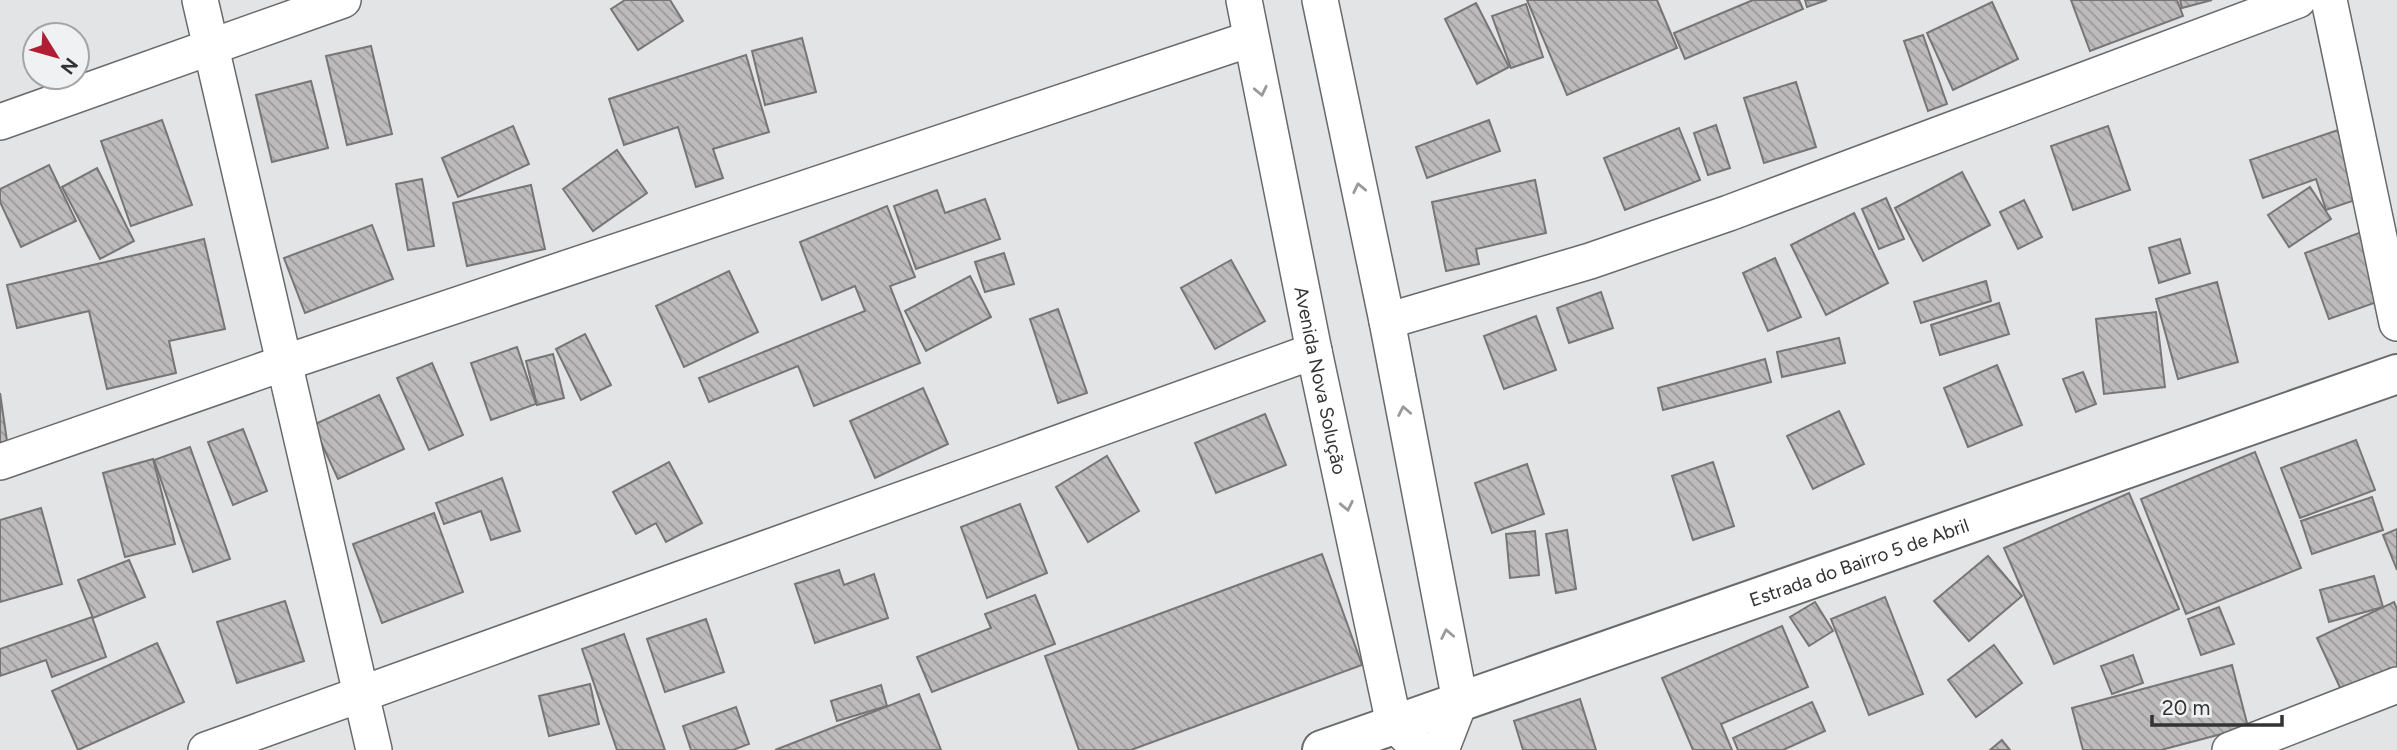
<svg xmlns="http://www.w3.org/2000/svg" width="2397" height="750" font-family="Figtree,sans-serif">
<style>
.building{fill:url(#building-back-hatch);stroke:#777576;stroke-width:2}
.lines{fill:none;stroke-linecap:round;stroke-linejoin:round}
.street-casing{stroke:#686a6b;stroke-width:38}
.secondary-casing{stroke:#686a6b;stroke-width:42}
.street{stroke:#fff;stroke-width:35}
.secondary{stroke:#fff;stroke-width:38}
.oneway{stroke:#99999a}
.labels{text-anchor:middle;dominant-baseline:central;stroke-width:7;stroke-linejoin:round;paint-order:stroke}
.street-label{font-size:19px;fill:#333334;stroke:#eff1f2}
</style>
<defs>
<pattern id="building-back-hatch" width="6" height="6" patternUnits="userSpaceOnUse" patternTransform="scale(1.75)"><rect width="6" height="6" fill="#bdbbbb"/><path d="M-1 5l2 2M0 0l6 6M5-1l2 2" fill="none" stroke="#9a9999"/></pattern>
</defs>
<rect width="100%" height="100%" fill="#e2e4e5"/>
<!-- building -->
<g class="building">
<polygon points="625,0 670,0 683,21 638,50 611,9"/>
<polygon points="1527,0 1657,0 1677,48 1567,95"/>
<polygon points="1753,0 1799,0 1803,9 1685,59 1674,33"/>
<polygon points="1805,0 1827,0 1807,7"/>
<polygon points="2071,0 2177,0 2183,16 2090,51"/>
<polygon points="2180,0 2212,0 2182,8"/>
<polygon points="1992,2 2018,59 1953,90 1927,33"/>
<polygon points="1476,3 1509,67 1477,84 1445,19"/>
<polygon points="1526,4 1543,57 1511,68 1492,16"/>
<polygon points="1923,35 1947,104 1928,111 1904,41"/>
<polygon points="802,38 816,92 765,105 752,51"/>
<polygon points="371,46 392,134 347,145 326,56"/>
<polygon points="746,55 769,132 713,149 723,178 696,187 678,127 624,145 609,99"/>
<polygon points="311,81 328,148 272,162 256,95"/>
<polygon points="1796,82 1816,147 1764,163 1744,98"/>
<polygon points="162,120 192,205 131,226 101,141"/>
<polygon points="1489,120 1500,151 1427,178 1416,147"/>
<polygon points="1716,125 1730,168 1708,175 1694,133"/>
<polygon points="513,126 529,164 458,197 442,158"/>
<polygon points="2108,126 2130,190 2073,210 2051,146"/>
<polygon points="1679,128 1700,180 1625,210 1604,158"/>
<polygon points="2344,128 2367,196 2326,210 2316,179 2263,198 2250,160"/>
<polygon points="617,150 647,193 593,231 563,189"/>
<polygon points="49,165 76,221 21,247 0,202 0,189"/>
<polygon points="97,168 134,241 100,259 62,187"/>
<polygon points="1962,172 1990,225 1923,261 1895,208"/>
<polygon points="422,179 434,246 408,250 396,184"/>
<polygon points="1535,180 1546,233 1476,249 1479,264 1446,271 1432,202"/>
<polygon points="531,185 545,249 467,266 453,203"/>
<polygon points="2310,187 2331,219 2289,247 2268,215"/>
<polygon points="937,190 945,213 985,199 1000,239 916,269 894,206"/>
<polygon points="1886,198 1904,239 1879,249 1862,209"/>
<polygon points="2024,200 2042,237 2018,249 2000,212"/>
<polygon points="887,206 915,277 890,286 920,363 814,406 798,366 709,402 699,378 865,311 855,286 822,300 800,242"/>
<polygon points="1854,213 1888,283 1826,315 1791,245"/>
<polygon points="372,225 393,279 305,313 284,258"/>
<polygon points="2367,230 2391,297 2329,319 2305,253"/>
<polygon points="204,239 225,329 169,341 176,373 107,389 89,311 17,328 7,285"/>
<polygon points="2180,239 2190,273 2159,283 2149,248"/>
<polygon points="1004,253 1014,284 985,292 975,262"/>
<polygon points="1775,258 1801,317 1768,331 1743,273"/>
<polygon points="1231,260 1265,321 1215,349 1181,288"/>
<polygon points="729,271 758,332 684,367 656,306"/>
<polygon points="970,276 991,317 926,351 905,311"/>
<polygon points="1986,281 1991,301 1921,323 1914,302"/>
<polygon points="2217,282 2238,362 2178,379 2156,299"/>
<polygon points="1601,292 1613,328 1569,343 1557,308"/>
<polygon points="1999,303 2009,334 1940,355 1931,325"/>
<polygon points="1058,309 1087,393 1058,403 1030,319"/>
<polygon points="2156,312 2165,387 2104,394 2096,319"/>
<polygon points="1536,316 1556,370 1504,389 1484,336"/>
<polygon points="585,334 611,385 581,400 556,349"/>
<polygon points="1839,338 1845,363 1782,377 1777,352"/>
<polygon points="517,347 536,404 491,420 471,363"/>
<polygon points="553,354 564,398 537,405 526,361"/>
<polygon points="1765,359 1771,382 1663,410 1658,388"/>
<polygon points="432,363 463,435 429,450 397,378"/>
<polygon points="1997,365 2022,425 1968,447 1944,388"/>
<polygon points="2083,372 2096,404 2076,412 2063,379"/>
<polygon points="923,388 948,444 875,478 850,421"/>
<polygon points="0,393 7,441 0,443"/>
<polygon points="379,395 404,449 338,479 313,425"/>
<polygon points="1839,411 1864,464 1813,489 1787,436"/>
<polygon points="1265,414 1286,465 1216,493 1195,443"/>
<polygon points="243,429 267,491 233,505 208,442"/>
<polygon points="2356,440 2375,490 2300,518 2281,468"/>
<polygon points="190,447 230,559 193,572 154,460"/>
<polygon points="2255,452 2301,568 2186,614 2141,499"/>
<polygon points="1107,456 1139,511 1088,542 1056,487"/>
<polygon points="153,459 175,544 125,557 103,473"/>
<polygon points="669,462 702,523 666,542 656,523 636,534 613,492"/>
<polygon points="1713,462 1734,526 1693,540 1672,476"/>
<polygon points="1527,464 1544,514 1492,533 1475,483"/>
<polygon points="502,478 520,531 491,540 481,511 444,524 436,503"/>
<polygon points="2129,493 2179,609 2054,664 2004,548"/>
<polygon points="2372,497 2383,530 2312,554 2301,521"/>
<polygon points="1020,504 1047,573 987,598 961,527"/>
<polygon points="41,508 62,584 0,602 0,520"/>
<polygon points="434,513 463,592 382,623 353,544"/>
<polygon points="2397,529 2397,570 2383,535"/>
<polygon points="1567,530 1576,589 1556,593 1546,534"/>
<polygon points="1535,531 1539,575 1510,578 1506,534"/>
<polygon points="1322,554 1362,665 1131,750 1079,750 1045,656"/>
<polygon points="1988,556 2022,596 1969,641 1934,601"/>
<polygon points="129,560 145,597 93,618 78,580"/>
<polygon points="839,570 844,585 874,574 888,618 815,643 795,584"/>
<polygon points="2374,576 2383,607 2329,622 2320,590"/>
<polygon points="1035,595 1055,644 932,692 917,657 991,628 985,614"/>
<polygon points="1885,597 1923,694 1869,715 1831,619"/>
<polygon points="285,601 304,661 237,683 217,622"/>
<polygon points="1815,602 1833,631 1809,646 1790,617"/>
<polygon points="2394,602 2397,609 2397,669 2343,694 2317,638"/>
<polygon points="2219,607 2234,644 2201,655 2188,619"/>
<polygon points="92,617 106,657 52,677 46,660 0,676 0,649"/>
<polygon points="706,619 724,672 665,692 647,639"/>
<polygon points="1782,626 1808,687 1721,724 1732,750 1693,750 1662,678"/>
<polygon points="624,634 665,750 617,750 582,649"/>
<polygon points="157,643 184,702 78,750 52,691"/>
<polygon points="1994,645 2022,683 1976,717 1948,680"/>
<polygon points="2133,655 2143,683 2112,694 2101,666"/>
<polygon points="2232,665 2248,727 2161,750 2083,750 2072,708"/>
<polygon points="590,684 599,724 549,736 539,696"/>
<polygon points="881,685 887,706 837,721 831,701"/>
<polygon points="919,694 941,750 775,750"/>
<polygon points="1580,699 1596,750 1523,750 1514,721"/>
<polygon points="1812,702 1825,731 1783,750 1738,750 1733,738"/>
<polygon points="736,707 749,744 733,750 691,750 683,726"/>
<polygon points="2002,740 2010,750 1990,750"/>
</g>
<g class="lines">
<!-- street casing -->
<g class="street-casing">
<g id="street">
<polyline points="200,0 374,750"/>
<path id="s1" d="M 1244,0 L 1314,351 L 1394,724 L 1421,750"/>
<polyline points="1320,0 1387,321 1460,701 1441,750"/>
<polyline points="2329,0 2397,323"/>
<polyline points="0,122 343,0"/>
<polyline points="1387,321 1590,261 1729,213 2298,0"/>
<polyline points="0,462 284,363 1250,39"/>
<polyline points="206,750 1314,351"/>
<polyline points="2230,750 2397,685"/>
</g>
</g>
<!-- secondary casing -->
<g class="secondary-casing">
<g id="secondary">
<path id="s2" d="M 1322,750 L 2397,374"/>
</g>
</g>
<!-- street -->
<use href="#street" class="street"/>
<!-- secondary -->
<use href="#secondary" class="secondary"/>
</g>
<!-- one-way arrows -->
<defs><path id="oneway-chevron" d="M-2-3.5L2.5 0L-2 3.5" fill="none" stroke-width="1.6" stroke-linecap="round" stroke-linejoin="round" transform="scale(1.75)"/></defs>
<g class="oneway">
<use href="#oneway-chevron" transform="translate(1261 91) rotate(78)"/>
<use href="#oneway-chevron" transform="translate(1359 188) rotate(-102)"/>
<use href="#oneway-chevron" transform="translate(1404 411) rotate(-101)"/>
<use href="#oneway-chevron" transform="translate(1347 506) rotate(78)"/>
<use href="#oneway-chevron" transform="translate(1447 634) rotate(-101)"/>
</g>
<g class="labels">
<!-- street labels -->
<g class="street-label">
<text stroke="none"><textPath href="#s1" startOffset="388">Avenida Nova Solução</textPath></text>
<text stroke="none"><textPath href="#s2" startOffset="569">Estrada do Bairro 5 de Abril</textPath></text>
</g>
</g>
<!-- north arrow -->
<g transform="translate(56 56) rotate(127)"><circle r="33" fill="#eff1f2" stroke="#a4a5a6" stroke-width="2"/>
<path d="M0-5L12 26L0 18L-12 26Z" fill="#b11e34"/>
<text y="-10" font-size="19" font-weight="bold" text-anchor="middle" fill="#333334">N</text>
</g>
<!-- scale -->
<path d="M2152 715v10h130v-10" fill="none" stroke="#333334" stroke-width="3.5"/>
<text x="2162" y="715" font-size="21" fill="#333334" stroke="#eff1f2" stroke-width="5" paint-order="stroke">20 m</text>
</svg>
